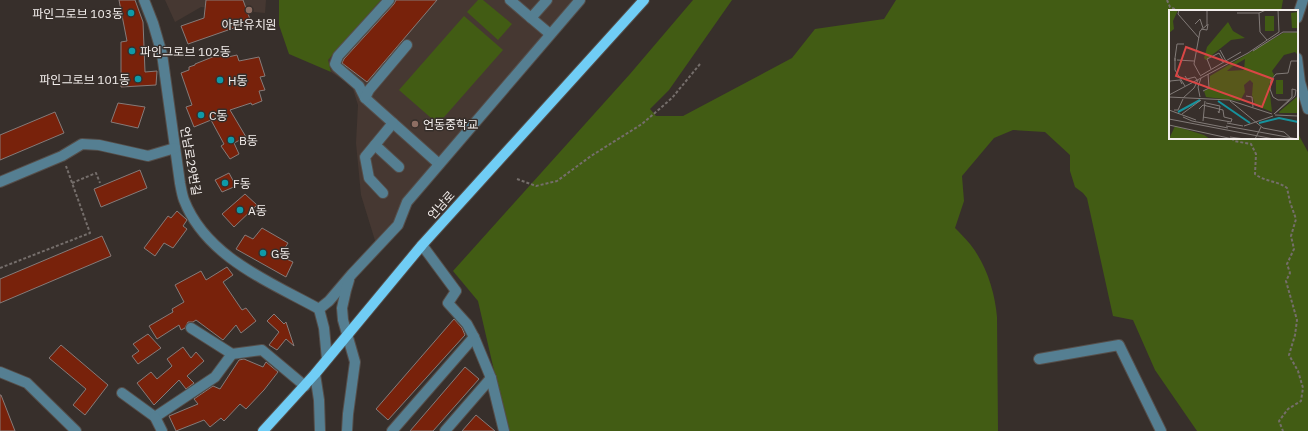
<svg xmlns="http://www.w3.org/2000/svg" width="1308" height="431" font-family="'IBM Plex Sans','Noto Sans KR',sans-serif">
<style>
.built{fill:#463832}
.green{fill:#425c14}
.building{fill:#78220b;stroke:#857b79}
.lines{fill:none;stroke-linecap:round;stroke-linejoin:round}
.minor-casing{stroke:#554e4a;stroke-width:12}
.major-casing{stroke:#554e4a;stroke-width:12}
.path{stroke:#756e6b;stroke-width:2;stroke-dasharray:3 2;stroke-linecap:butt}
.minor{stroke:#557f92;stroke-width:10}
.major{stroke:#70cdf5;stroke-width:10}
.education-dot{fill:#8d6e63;stroke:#372f2b;stroke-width:1.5}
.culture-dot{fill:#0f9aa8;stroke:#372f2b;stroke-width:1.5}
.labels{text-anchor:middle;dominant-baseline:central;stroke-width:3;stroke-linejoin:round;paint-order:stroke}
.poi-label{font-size:12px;fill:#f3eeec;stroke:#372f2b;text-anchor:start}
.street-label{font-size:12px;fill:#f3eeec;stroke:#372f2b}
.inset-river{fill:none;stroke:#16929d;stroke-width:2}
.inset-road{fill:none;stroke:#827b78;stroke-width:1}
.view{fill:#da4645;fill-opacity:0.15;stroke:#da4645;stroke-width:2}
.inset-edge{fill:none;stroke:#f3eeec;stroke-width:2}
</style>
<rect width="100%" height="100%" fill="#372f2b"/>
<!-- built -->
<g class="built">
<polygon points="165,0 266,0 265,13 201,7 175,22"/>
<polygon points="381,0 580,0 407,202 398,225 377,247 361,195 356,143 358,105 352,86 331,72 327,60"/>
</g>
<!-- green -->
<g class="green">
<polygon points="279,0 381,0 328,60 331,72 289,54 279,25"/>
<polygon points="478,0 483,0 512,24 498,40 467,12"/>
<path d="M 693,0 L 732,0 L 669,90 L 650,109 L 656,116 L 683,116 L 792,58 L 815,29 L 884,19 L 896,0 L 1283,0 L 1281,11 L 1170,11 L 1170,138 L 1297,138 L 1297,132 L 1308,152 L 1308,431 L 1197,431 L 1155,370 L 1133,320 L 1113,316 L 1087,198 L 1083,193 L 1075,187 L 1070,171 L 1070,155 L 1045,132 L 1013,130 L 994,138 L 962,176 L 964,201 L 955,228 C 960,233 965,238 970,244 C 986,264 995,292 997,317 L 998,431 L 508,431 L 478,301 L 453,271 L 630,74 Z"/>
<polygon points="464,16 503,50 438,124 399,90"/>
</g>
<!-- building -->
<g class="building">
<polygon points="119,0 135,0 143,22 145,72 157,71 156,85 121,87 121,42 127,41"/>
<polygon points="206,0 243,0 251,22 188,44 181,26 204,18"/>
<polygon points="396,0 437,0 367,82 342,63 344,59 394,4"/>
<polygon points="220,54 220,56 228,54 228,57 237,55 239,61 259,57 265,76 260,77 265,90 259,91 262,101 252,105 251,103 230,110 246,137 234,143 239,154 230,159 221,146 224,144 211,120 194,127 186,107 192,105 181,73 189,70 189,67 195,65 195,64"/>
<polygon points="118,103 145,107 138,128 111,122"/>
<polygon points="55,112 64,133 0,160 0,135"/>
<polygon points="140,170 147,188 101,207 94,189"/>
<polygon points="229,173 236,186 222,192 215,180"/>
<polygon points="245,194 257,205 234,227 222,214"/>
<polygon points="177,211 186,219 187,220 183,226 187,229 173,248 164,243 155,256 144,248 168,216 171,218"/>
<polygon points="262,228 288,243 280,256 293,262 286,277 236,249 245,235 253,239"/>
<polygon points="102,236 111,256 0,303 0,279"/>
<polygon points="227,267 233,275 223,282 242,310 246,308 256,321 241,333 236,325 223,340 196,320 193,322 188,322 185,328 181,330 179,325 157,339 149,326 173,312 172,309 184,302 175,285 201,271 206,280"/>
<polygon points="274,314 284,324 286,322 294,346 286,339 277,350 269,345 279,332 267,321"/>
<polygon points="454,319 462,328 465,335 388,420 376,409"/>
<polygon points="148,334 161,348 138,364 132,356 139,351 133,344"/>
<polygon points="61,345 108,385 85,415 73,405 86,389 49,358"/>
<polygon points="183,347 191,358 196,352 204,361 187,376 194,383 186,389 179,380 154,405 137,383 151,372 157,379 170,368 172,366 167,359"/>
<polygon points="244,359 263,367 266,362 278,372 264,390 246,409 240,404 224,421 221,418 210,427 204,420 176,431 169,416 198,404 194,399 213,386 220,389 239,360"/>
<polygon points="465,367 479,379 433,431 410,431"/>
<polygon points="0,395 1,395 15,431 0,431"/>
<polygon points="476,415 495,431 462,431"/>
</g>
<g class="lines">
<!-- minor casing -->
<g class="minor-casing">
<g id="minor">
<path d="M 144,0 L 153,23 L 162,54 L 180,183 C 181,188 182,195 184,200 C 206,257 270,282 319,309"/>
<polyline points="389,0 338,56 335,64 337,67 359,86 365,98 439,164"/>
<polyline points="510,0 531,18"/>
<polyline points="547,0 531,18 550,34"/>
<polyline points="1297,18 1303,0"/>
<polyline points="1297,58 1300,82 1308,109"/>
<polyline points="365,98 369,90 407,45"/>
<polyline points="375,145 399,167"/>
<polyline points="0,182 62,156 82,144 99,145 148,156 175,148"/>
<polyline points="383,193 369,178 365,157 393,123"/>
<polyline points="422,245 456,291 448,303 467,324 474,337 491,378 504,431"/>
<polyline points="191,328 232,354"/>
<polyline points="327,359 324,328 319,309 329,301 352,274 398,225 407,202 580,0"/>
<polyline points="1039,359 1119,345 1161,431"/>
<polyline points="0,372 27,383 76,431"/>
<polyline points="315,374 319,400 320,431"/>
<polyline points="122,393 155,417 215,377 232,354 262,350 305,386"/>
<polyline points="155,417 162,431"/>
<polyline points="347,431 348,414 355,362 343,320 342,308 346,290 349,280"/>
<polyline points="392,431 474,337"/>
<polyline points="445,431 491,378"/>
</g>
</g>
<!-- major casing -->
<g class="major-casing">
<polyline id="major" points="263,431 315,374 422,245 644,0"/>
</g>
<!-- path -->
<g class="path">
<polyline points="1167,0 1170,7 1179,11"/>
<path d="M 1232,138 L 1234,141 L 1251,144 L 1256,154 L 1255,174 C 1265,182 1276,180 1287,188 L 1290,202 L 1296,219 L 1291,236 L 1294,249 L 1287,264 L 1290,273 L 1286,281 L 1297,320 L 1295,335 L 1289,355 L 1298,371 L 1303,388 L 1301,401 L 1288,409 L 1279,421 L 1283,431"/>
<polyline points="517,179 536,186 557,181 591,156 642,124 672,98 700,64"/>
<polyline points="72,183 96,173 100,183"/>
<polyline points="0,268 90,233 66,166"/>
</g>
<!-- minor -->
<use href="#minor" class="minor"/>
<!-- major -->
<use href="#major" class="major"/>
</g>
<!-- markers -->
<g class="education-dot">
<circle cx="249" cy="10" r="4"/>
<circle cx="415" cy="124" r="4"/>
</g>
<g class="culture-dot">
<circle cx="131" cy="13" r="4"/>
<circle cx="132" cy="51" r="4"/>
<circle cx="138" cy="79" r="4"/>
<circle cx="220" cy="80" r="4"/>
<circle cx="201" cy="115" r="4"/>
<circle cx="231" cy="140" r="4"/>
<circle cx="225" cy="183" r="4"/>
<circle cx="240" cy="210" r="4"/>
<circle cx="263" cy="253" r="4"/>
</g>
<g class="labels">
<!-- poi labels -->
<g class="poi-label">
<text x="123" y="13" text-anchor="end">파인그로브 103동</text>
<text x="249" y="24" text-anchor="middle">아란유치원</text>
<text x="140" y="51">파인그로브 102동</text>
<text x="130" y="79" text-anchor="end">파인그로브 101동</text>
<text x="228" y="80">H동</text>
<text x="209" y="115">C동</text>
<text x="423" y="124">언동중학교</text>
<text x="239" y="140">B동</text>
<text x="233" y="183">F동</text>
<text x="248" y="210">A동</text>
<text x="271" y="253">G동</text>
</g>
<!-- street labels -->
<g class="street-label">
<text transform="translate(191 161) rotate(80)">언남로29번길</text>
<text transform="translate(441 205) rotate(-48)">언남로</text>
</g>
</g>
<!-- overview -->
<g transform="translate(1169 10)">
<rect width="129" height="129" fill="#372f2b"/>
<path d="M 0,0 L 9,0 L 4,11 L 5,19 L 0,23 ZM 129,2 L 129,18 L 123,18 L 122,3 ZM 96,6 L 105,6 L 105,21 L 96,21 ZM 59,12 L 64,21 L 76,28 L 62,30 L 37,50 L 35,48 L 38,37 ZM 129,22 L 129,45 L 126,42 L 115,45 L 103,61 L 105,65 L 100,75 L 103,102 L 86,95 L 83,85 L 84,73 L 81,70 L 75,75 L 76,82 L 71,91 L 37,87 L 35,81 L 40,78 L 41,66 L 114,23 ZM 76,49 L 75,60 L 58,61 L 64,56 ZM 107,70 L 114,70 L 114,84 L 107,84 ZM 129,86 L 129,103 L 110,103 L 110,102 ZM 6,116 L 35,125 L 41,129 L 0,129 Z" fill="#425c14" fill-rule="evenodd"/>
<path class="inset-river" d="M 49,91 L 81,113M 9,102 L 31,90M 90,113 L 110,108 L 129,112"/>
<path class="inset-road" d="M 10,0 L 9,4 L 30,28M 68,3 L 90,3 L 97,0M 90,3 L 91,22 L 98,30M 26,14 L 31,9 L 34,18M 32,19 L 38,20 L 39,14M 51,40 L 57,51M 84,41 L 114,22 L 129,22M 79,43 L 110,22 L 109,0M 6,48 L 8,34 L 15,34M 8,50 L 25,51M 6,51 L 6,48 L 6,60 L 16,76M 42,59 L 38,49 L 50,43 L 54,50 L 53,52M 31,65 L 25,54 L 31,21 L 38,15 L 38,0M 16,66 L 18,69 L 26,67 L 28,70M 31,66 L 72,42M 0,75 L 1,71 L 11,70 L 13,74M 123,79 L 127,80 L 126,86 L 105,104 L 123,87 ZM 34,81 L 40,78 L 39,64M 0,85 L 79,43M 77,86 L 83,87 L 84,97M 0,87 L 60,90 L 103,104M 31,87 L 29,77 L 32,68M 14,88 L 25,78 L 29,70M 120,90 L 109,90 L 104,87 L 101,79 L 102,70 L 107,64 L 119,63 L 122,51 L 129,51M 61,91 L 94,118 L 115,122 L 123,129M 37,93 L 51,96 L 50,103 L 49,101M 30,99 L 34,95 L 54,100 L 55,107 L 63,109 L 62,112 L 34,107M 0,100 L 27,110M 5,100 L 9,100 L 14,89M 13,104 L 32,90M 106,105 L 129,106M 14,107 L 23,111 L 59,118M 0,109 L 105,129M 34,111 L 36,91M 58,113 L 74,116M 0,115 L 64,129M 57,116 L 129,129M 75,116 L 104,106M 61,127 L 76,129M 86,129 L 92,117"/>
<path class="view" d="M 17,37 L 104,69 L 93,97 L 7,66 Z"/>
<rect width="129" height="129" class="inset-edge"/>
</g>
</svg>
